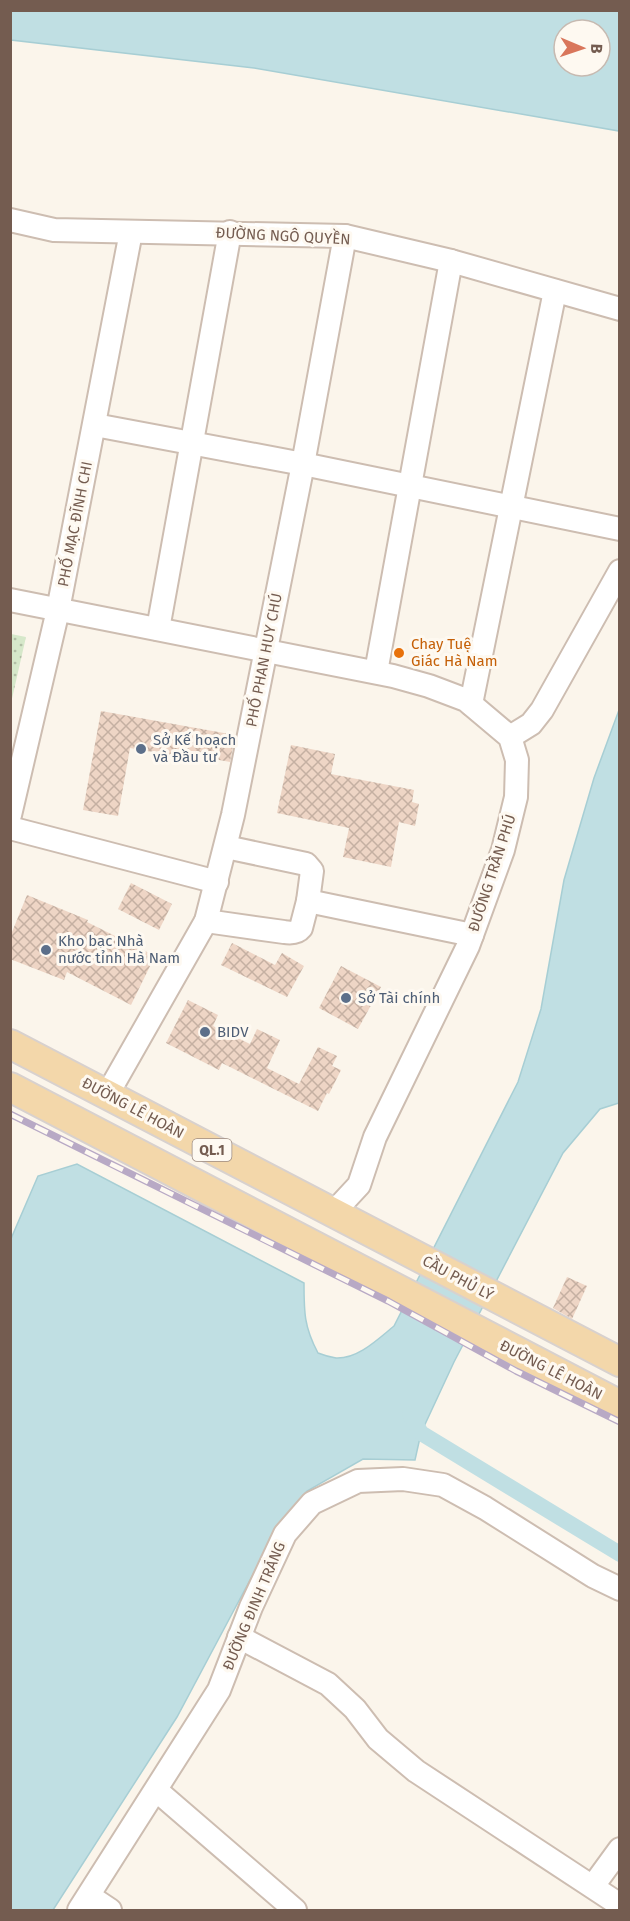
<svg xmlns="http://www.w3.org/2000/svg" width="630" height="1921" font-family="'Fira Sans',sans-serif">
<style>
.park{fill:url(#park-dots)}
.water{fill:#c0dfe3;stroke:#a7ced4;stroke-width:1.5;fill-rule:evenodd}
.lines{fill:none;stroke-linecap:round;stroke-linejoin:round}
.canal{stroke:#c0dfe3;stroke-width:16}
.building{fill:url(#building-cross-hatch)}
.minor-casing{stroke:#cdbdb1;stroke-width:26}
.major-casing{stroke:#d8d1ce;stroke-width:32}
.minor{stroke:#fff;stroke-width:22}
.major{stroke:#f3d7aa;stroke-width:28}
.rail-casing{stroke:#b8a9c5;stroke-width:7}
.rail{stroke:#fef9f1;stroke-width:4.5;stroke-dasharray:14;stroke-linecap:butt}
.food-dot{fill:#e8710a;stroke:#fef9f1;stroke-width:2}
.service-dot{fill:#5c6f8a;stroke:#fef9f1;stroke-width:2}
.labels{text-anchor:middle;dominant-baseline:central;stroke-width:6;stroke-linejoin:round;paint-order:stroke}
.shield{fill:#fef9f1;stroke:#9d8b80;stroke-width:1.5}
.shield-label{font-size:14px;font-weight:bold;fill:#745c50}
.street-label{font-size:15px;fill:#745c50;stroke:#fef9f1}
.food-label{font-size:15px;fill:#c56008;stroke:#fef9f1;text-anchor:start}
.service-label{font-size:15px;fill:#4e5e75;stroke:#fef9f1;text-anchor:start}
</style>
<defs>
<pattern id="park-dots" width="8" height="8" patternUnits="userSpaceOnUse" patternTransform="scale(1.5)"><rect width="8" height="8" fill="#d6e8ca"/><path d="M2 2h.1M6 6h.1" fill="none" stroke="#b2bfa6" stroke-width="1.8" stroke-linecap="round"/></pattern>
<pattern id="building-cross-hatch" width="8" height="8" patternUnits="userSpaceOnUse" patternTransform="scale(1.5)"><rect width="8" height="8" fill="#eed5c5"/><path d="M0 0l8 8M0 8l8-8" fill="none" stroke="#c5b0a2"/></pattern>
</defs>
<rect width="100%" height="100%" fill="#fbf5eb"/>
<!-- park -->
<polygon class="park" points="11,634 26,637 11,703 10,634"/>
<!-- water -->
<g class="water">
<path d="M 11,10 L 619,11 L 619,131 L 254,68 L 11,40 ZM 564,30 L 600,30 L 600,66 L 564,66 Z"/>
<path d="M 619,710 L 619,1103 L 600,1109 L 563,1153 L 454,1362 L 421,1433 L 415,1460 L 363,1459 L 307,1491 L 290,1511 L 274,1535 L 177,1717 L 53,1910 L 11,1910 L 10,1241 L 38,1176 L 77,1164 L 304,1283 C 304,1312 304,1327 318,1353 C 323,1355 330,1357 336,1358 C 358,1359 378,1339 394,1326 L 518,1082 L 541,1009 L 564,880 L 594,778 Z"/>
</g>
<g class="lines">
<!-- canal -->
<polyline class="canal" points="410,1414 421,1433 620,1554"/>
</g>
<!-- building -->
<g class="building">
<polygon points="101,711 235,735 230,762 193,755 193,759 130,748 118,816 83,810"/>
<polygon points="291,745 335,754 331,774 414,790 412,802 419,804 415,826 399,822 391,867 343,857 349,828 277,813"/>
<polygon points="131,883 172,904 159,930 118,909"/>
<polygon points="27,895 88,920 87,922 155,956 131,1005 67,972 64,980 10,959 10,937"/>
<polygon points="232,943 275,965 282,953 304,966 287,997 221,965"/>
<polygon points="341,966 381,987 358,1029 319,1008"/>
<polygon points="188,1000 218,1015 213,1026 250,1044 257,1029 280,1040 267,1068 299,1084 318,1047 337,1056 332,1066 341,1070 329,1094 327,1093 318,1111 222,1063 219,1070 166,1043"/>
<polygon points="567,1277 587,1286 572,1319 553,1308"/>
</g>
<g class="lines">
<!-- minor casing -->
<g class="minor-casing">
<g id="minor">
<polyline points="10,220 54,230 345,236 451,261 620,309"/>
<polyline points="95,425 303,464 620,529"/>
<polyline points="10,600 393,676 429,686 466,700 510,737 517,760 516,797 503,850 468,946 375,1137 359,1185 333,1213"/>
<polyline points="158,629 230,232"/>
<polyline points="376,672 451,261"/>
<polyline points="471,704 555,291"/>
<polyline points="510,737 531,724 542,710 620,571"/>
<polyline points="10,815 58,610 131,232"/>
<polyline points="10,828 217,882"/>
<polyline points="308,901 472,935"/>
<path d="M 206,921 L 284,932 C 290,933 297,933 301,928 L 308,901 L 312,871 L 306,864 L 226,847"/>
<polyline points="107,1095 206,921 233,815 303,464 345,236"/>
<polyline points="239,1637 328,1684 355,1709 378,1739 416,1771 620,1905"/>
<polyline points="156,1790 295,1910"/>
<polyline points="593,1886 620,1849"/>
<polyline points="89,1896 110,1910"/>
<polyline points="79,1910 219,1690 251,1607 285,1534 312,1503 358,1481 403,1479 443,1485 485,1508 593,1576 620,1589"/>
</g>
</g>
<!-- major casing -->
<g class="major-casing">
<g id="major">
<polyline points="10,1044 620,1362"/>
<polyline points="10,1087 620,1405"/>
</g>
</g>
<!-- minor -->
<use href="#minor" class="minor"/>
<!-- major -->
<use href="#major" class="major"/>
<!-- rail casing -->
<g class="rail-casing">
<polyline id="rail" points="10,1114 388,1301 516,1371 620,1422"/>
</g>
<!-- rail -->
<use href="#rail" class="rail"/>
</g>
<!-- markers -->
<circle class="food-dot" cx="399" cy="653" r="6"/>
<g class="service-dot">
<circle cx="141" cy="749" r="6"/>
<circle cx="46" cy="950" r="6"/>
<circle cx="346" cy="998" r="6"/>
<circle cx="205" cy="1032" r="6"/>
</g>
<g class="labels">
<!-- shield labels -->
<rect class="shield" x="192.5" y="1139" width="39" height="22" rx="4.5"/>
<g class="shield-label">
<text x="212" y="1150">QL.1</text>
</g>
<!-- street labels -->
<g class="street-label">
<text transform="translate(283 236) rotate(3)">ĐƯỜNG NGÔ QUYỀN</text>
<text transform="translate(75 524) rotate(-79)">PHỐ MẠC ĐĨNH CHI</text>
<text transform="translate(264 660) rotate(-79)">PHỐ PHAN HUY CHÚ</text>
<text transform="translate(492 873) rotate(-72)">ĐƯỜNG TRẦN PHÚ</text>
<text transform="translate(133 1108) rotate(28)">ĐƯỜNG LÊ HOÀN</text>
<text transform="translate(458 1278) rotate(28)">CẦU PHỦ LÝ</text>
<text transform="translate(551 1370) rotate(27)">ĐƯỜNG LÊ HOÀN</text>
<text transform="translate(254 1606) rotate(-67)">ĐƯỜNG ĐINH TRÁNG</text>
</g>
<!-- food labels -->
<g class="food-label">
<text x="411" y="644">Chay Tuệ<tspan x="411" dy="17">Giác Hà Nam</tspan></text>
</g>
<!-- service labels -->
<g class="service-label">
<text x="153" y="740">Sở Kế hoạch<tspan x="153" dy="17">và Đầu tư</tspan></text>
<text x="58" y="941">Kho bạc Nhà<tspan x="58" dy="17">nước tỉnh Hà Nam</tspan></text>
<text x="358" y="998">Sở Tài chính</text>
<text x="217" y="1032">BIDV</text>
</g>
</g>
<!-- border -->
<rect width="630" height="1921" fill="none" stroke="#745c50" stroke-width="24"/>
<!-- north arrow -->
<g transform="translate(582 48) rotate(92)"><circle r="28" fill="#fef9f1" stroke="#c7bab1" stroke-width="1.5"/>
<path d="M0-4.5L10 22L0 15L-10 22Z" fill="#d9765b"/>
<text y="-9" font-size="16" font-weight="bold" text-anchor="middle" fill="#745c50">B</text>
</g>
</svg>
